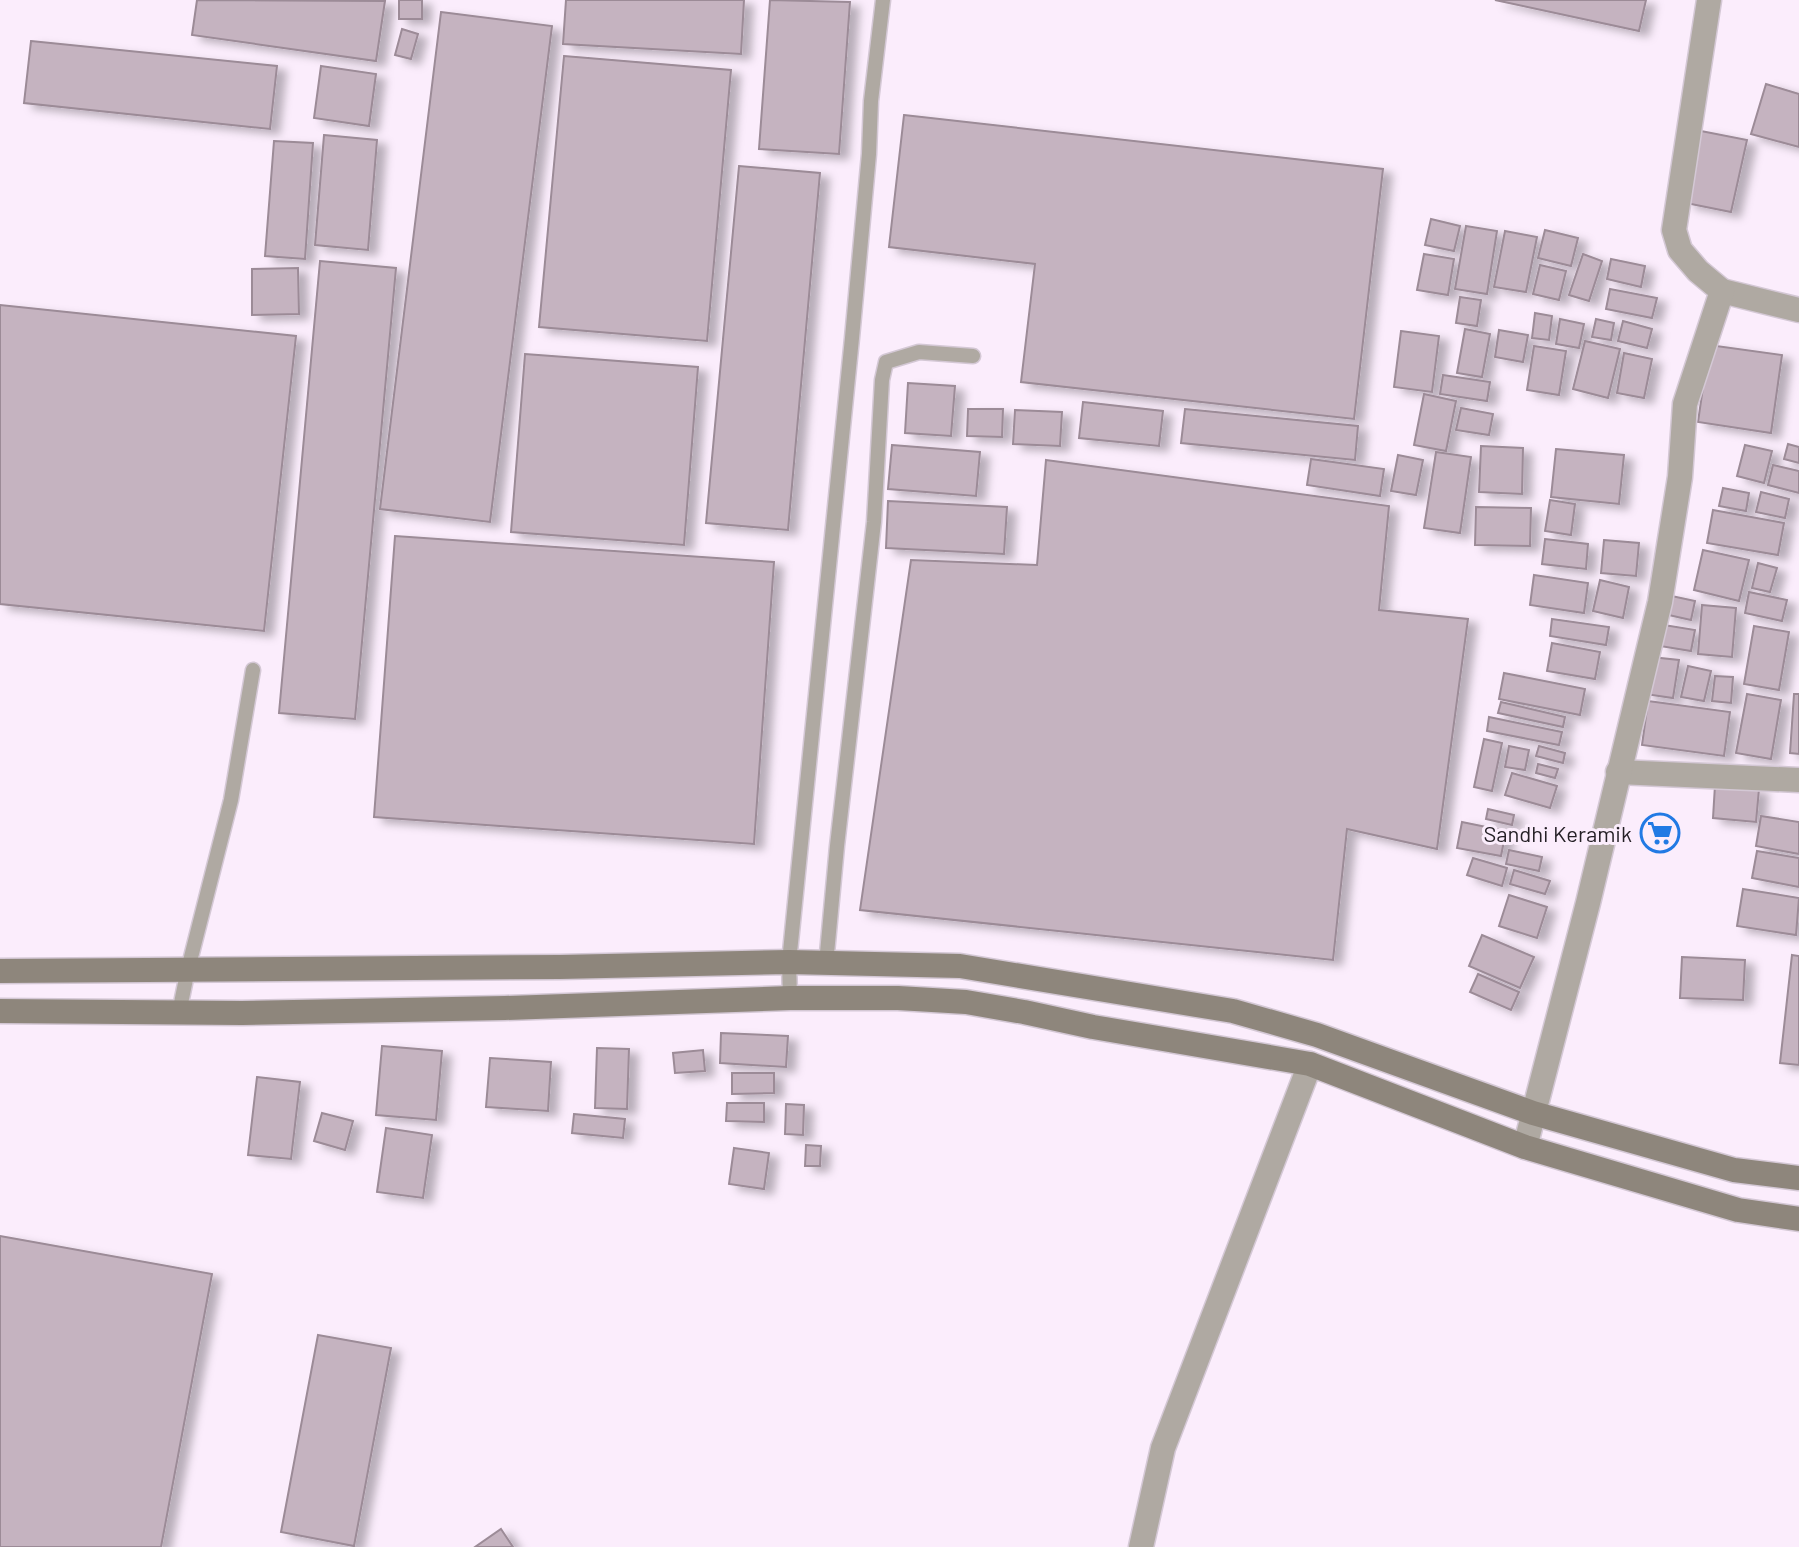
<svg xmlns="http://www.w3.org/2000/svg" width="1799" height="1547" font-family="Barlow,sans-serif">
<style>
.building{fill:#c5b3c0;stroke:#9c8b97;stroke-width:2;filter:url(#shadow)}
.lines{fill:none;stroke-linecap:round;stroke-linejoin:round}
.lane-casing{stroke:#d4c8d5;stroke-width:17}
.street-casing{stroke:#d4c8d5;stroke-width:27}
.secondary-casing{stroke:#d4c8d5;stroke-width:27}
.lane{stroke:#afa9a2;stroke-width:14}
.street{stroke:#afa9a2;stroke-width:24}
.secondary{stroke:#8e867c;stroke-width:24}
.labels{text-anchor:middle;dominant-baseline:central;stroke-width:6;stroke-linejoin:round;paint-order:stroke}
.poi-label{font-size:22px;fill:#241f25;stroke:#fbedfc;text-anchor:end}
</style>
<defs>
<filter id="shadow"><feDropShadow dx="9" dy="5" stdDeviation="4" flood-color="#0004"/></filter>
</defs>
<rect width="100%" height="100%" fill="#fbedfc"/>
<!-- building -->
<g class="building">
<polygon points="197,0 385,1 376,61 192,35"/>
<rect x="399" y="0" width="23" height="19"/>
<polygon points="566,0 744,0 741,54 563,44"/>
<polygon points="770,0 850,2 839,154 759,149"/>
<polygon points="1495,0 1646,0 1639,31"/>
<polygon points="441,12 552,26 490,522 380,509"/>
<polygon points="402,29 418,34 411,59 395,55"/>
<polygon points="31,41 277,66 270,129 24,103"/>
<polygon points="564,56 731,70 707,341 539,327"/>
<polygon points="321,66 376,74 369,126 314,118"/>
<polygon points="1766,84 1799,94 1799,147 1751,134"/>
<polygon points="904,115 1383,169 1354,419 1021,382 1035,264 889,247"/>
<polygon points="1701,131 1747,140 1731,212 1686,203"/>
<polygon points="324,135 377,140 368,250 315,245"/>
<polygon points="274,141 313,143 305,259 265,256"/>
<polygon points="739,166 820,173 788,530 706,523"/>
<polygon points="1431,219 1460,226 1454,251 1425,245"/>
<polygon points="1466,226 1497,231 1487,294 1455,289"/>
<polygon points="1545,230 1578,238 1571,266 1538,258"/>
<polygon points="1505,231 1537,237 1526,292 1494,287"/>
<polygon points="1424,254 1454,259 1448,295 1417,290"/>
<polygon points="1583,254 1602,261 1589,301 1569,295"/>
<polygon points="1611,259 1645,266 1641,287 1607,279"/>
<polygon points="320,261 396,268 355,719 279,713"/>
<polygon points="1540,265 1566,271 1559,300 1533,294"/>
<polygon points="298,268 299,314 252,315 252,269"/>
<polygon points="1610,289 1657,298 1652,318 1606,309"/>
<polygon points="1460,297 1481,300 1477,326 1456,323"/>
<polygon points="0,305 296,336 264,631 0,604"/>
<polygon points="1535,313 1552,316 1549,340 1532,338"/>
<polygon points="1560,319 1584,324 1579,348 1556,344"/>
<polygon points="1596,319 1614,323 1611,340 1592,337"/>
<polygon points="1623,321 1652,329 1647,348 1618,341"/>
<polygon points="1465,329 1490,334 1482,377 1457,373"/>
<polygon points="1499,330 1528,335 1523,362 1495,357"/>
<polygon points="1401,331 1439,336 1432,392 1394,387"/>
<polygon points="1585,341 1620,349 1608,398 1573,389"/>
<polygon points="1709,345 1782,355 1771,433 1698,422"/>
<polygon points="1534,346 1566,351 1559,395 1527,390"/>
<polygon points="1624,353 1652,359 1644,398 1617,393"/>
<polygon points="525,354 698,367 684,545 511,532"/>
<polygon points="1443,375 1490,382 1487,401 1440,394"/>
<polygon points="908,383 955,386 951,436 905,433"/>
<polygon points="1424,394 1456,401 1446,451 1414,445"/>
<polygon points="1083,402 1163,411 1159,446 1079,438"/>
<polygon points="1461,408 1493,414 1489,435 1456,430"/>
<polygon points="968,409 1003,409 1002,437 967,436"/>
<polygon points="1185,409 1358,426 1355,460 1181,443"/>
<polygon points="1015,410 1062,412 1060,446 1013,444"/>
<polygon points="1788,444 1799,447 1799,463 1784,459"/>
<polygon points="892,445 980,452 976,496 888,489"/>
<polygon points="1745,445 1772,451 1764,483 1737,476"/>
<polygon points="1481,446 1523,448 1522,494 1479,492"/>
<polygon points="1556,449 1624,455 1619,504 1551,497"/>
<polygon points="1436,452 1471,457 1460,533 1424,528"/>
<polygon points="1398,455 1423,460 1416,495 1391,491"/>
<polygon points="1311,459 1384,469 1380,496 1307,485"/>
<polygon points="1046,460 1389,506 1379,610 1468,619 1437,849 1347,829 1333,960 860,910 911,560 1037,565"/>
<polygon points="1773,465 1799,471 1799,493 1768,485"/>
<polygon points="1723,488 1749,493 1746,511 1719,506"/>
<polygon points="1761,492 1789,499 1785,518 1756,512"/>
<polygon points="1550,500 1575,504 1571,535 1545,531"/>
<polygon points="888,501 1007,507 1004,554 886,548"/>
<polygon points="1476,507 1531,508 1530,546 1475,545"/>
<polygon points="1713,510 1784,523 1778,555 1707,543"/>
<polygon points="395,536 774,562 754,844 374,817"/>
<polygon points="1545,539 1588,544 1586,569 1542,564"/>
<polygon points="1604,540 1639,543 1636,576 1601,573"/>
<polygon points="1703,550 1749,560 1739,601 1694,590"/>
<polygon points="1758,563 1777,568 1770,592 1752,588"/>
<polygon points="1534,575 1588,583 1584,613 1530,605"/>
<polygon points="1600,580 1629,587 1623,618 1593,611"/>
<polygon points="1749,592 1787,600 1782,621 1745,613"/>
<polygon points="1667,595 1695,601 1691,620 1664,614"/>
<polygon points="1702,605 1736,608 1732,657 1698,654"/>
<polygon points="1552,619 1609,627 1606,645 1550,636"/>
<polygon points="1664,625 1695,630 1691,651 1660,646"/>
<polygon points="1754,626 1789,632 1779,690 1744,684"/>
<polygon points="1552,643 1600,652 1595,679 1547,671"/>
<polygon points="1651,657 1679,660 1673,698 1645,694"/>
<polygon points="1688,666 1711,671 1704,701 1681,697"/>
<polygon points="1504,673 1585,689 1580,715 1499,699"/>
<polygon points="1715,676 1733,677 1731,703 1712,701"/>
<polygon points="1747,694 1781,700 1771,759 1736,753"/>
<polygon points="1794,694 1799,694 1799,754 1790,753"/>
<polygon points="1648,701 1730,712 1724,756 1642,745"/>
<polygon points="1501,702 1565,717 1563,727 1498,713"/>
<polygon points="1489,717 1562,732 1559,745 1487,731"/>
<polygon points="1484,739 1502,743 1492,791 1474,787"/>
<polygon points="1509,746 1529,750 1525,770 1505,767"/>
<polygon points="1539,746 1565,753 1563,763 1536,756"/>
<polygon points="1538,764 1558,769 1555,778 1536,773"/>
<polygon points="1512,773 1557,786 1550,808 1505,795"/>
<polygon points="1715,785 1759,789 1756,822 1713,818"/>
<polygon points="1488,809 1514,815 1512,825 1486,819"/>
<polygon points="1761,816 1799,822 1799,854 1756,846"/>
<polygon points="1462,822 1506,831 1501,856 1457,848"/>
<polygon points="1509,850 1542,857 1539,871 1506,864"/>
<polygon points="1757,851 1799,858 1799,887 1752,878"/>
<polygon points="1473,858 1507,868 1502,886 1467,875"/>
<polygon points="1514,870 1550,881 1545,894 1510,884"/>
<polygon points="1743,889 1799,898 1796,935 1737,926"/>
<polygon points="1509,895 1547,907 1537,938 1499,926"/>
<polygon points="1482,935 1534,957 1520,988 1469,966"/>
<polygon points="1792,955 1799,956 1799,1065 1780,1063"/>
<polygon points="1682,957 1745,960 1743,1000 1680,998"/>
<polygon points="1478,974 1519,992 1511,1010 1470,992"/>
<polygon points="721,1033 788,1036 786,1067 720,1063"/>
<polygon points="382,1046 442,1051 436,1120 376,1115"/>
<polygon points="597,1048 629,1049 627,1109 595,1108"/>
<polygon points="703,1050 705,1071 675,1073 673,1053"/>
<polygon points="490,1058 551,1062 548,1111 486,1107"/>
<polygon points="732,1073 774,1073 774,1093 732,1094"/>
<polygon points="257,1077 300,1082 291,1159 248,1155"/>
<polygon points="727,1103 764,1103 764,1122 726,1121"/>
<polygon points="786,1104 804,1105 803,1135 785,1134"/>
<polygon points="322,1113 353,1121 345,1150 314,1141"/>
<polygon points="574,1114 625,1119 623,1138 572,1133"/>
<polygon points="386,1128 432,1135 423,1198 377,1192"/>
<polygon points="806,1145 821,1146 820,1166 805,1166"/>
<polygon points="734,1148 769,1153 764,1189 729,1184"/>
<polygon points="0,1236 212,1274 161,1547 0,1547"/>
<polygon points="318,1335 391,1348 354,1546 281,1532"/>
<polygon points="501,1529 513,1547 475,1547"/>
</g>
<g class="lines">
<!-- lane casing -->
<g class="lane-casing">
<g id="lane">
<polyline points="826,964 837,846 874,522 882,380 886,362 919,352 973,356"/>
<polyline points="790,998 789,962 852,338 869,154 871,101 883,0"/>
<polyline points="179,1013 188,969 231,800 253,670"/>
</g>
</g>
<!-- street casing -->
<g class="street-casing">
<g id="street">
<polyline points="1722,291 1799,310"/>
<polyline points="1618,772 1799,780"/>
<polyline points="1525,1147 1588,903 1660,602 1680,477 1685,404 1722,291 1698,271 1680,250 1674,230 1709,0"/>
<polyline points="1141,1547 1163,1448 1310,1064"/>
</g>
</g>
<!-- secondary casing -->
<g class="secondary-casing">
<g id="secondary">
<polyline points="0,971 560,967 789,962 960,966 1233,1011 1317,1035 1533,1113 1734,1170 1799,1178"/>
<polyline points="0,1011 242,1013 505,1008 790,998 898,998 966,1002 1024,1012 1093,1027 1310,1064 1525,1147 1738,1210 1799,1219"/>
</g>
</g>
<!-- lane -->
<use href="#lane" class="lane"/>
<!-- street -->
<use href="#street" class="street"/>
<!-- secondary -->
<use href="#secondary" class="secondary"/>
</g>
<!-- icons -->
<defs>
<g id="supermarket-ring" transform="scale(2)"><circle r="9.5" fill="#fbedfc" stroke="#217ae4" stroke-width="1.5"/><path d="M-6-5.5h2.5l.6 2H6L4.5 2H-2.5L-4.4-4H-6ZM-1.5 3.2a1.3 1.3 0 1 0 .1 0ZM3 3.2a1.3 1.3 0 1 0 .1 0Z" fill="#217ae4"/></g>
</defs>
<g fill-rule="evenodd">
<use href="#supermarket-ring" x="1660" y="833"/>
</g>
<g class="labels">
<!-- poi labels -->
<g class="poi-label">
<text x="1632" y="833">Sandhi Keramik</text>
</g>
</g>
</svg>
